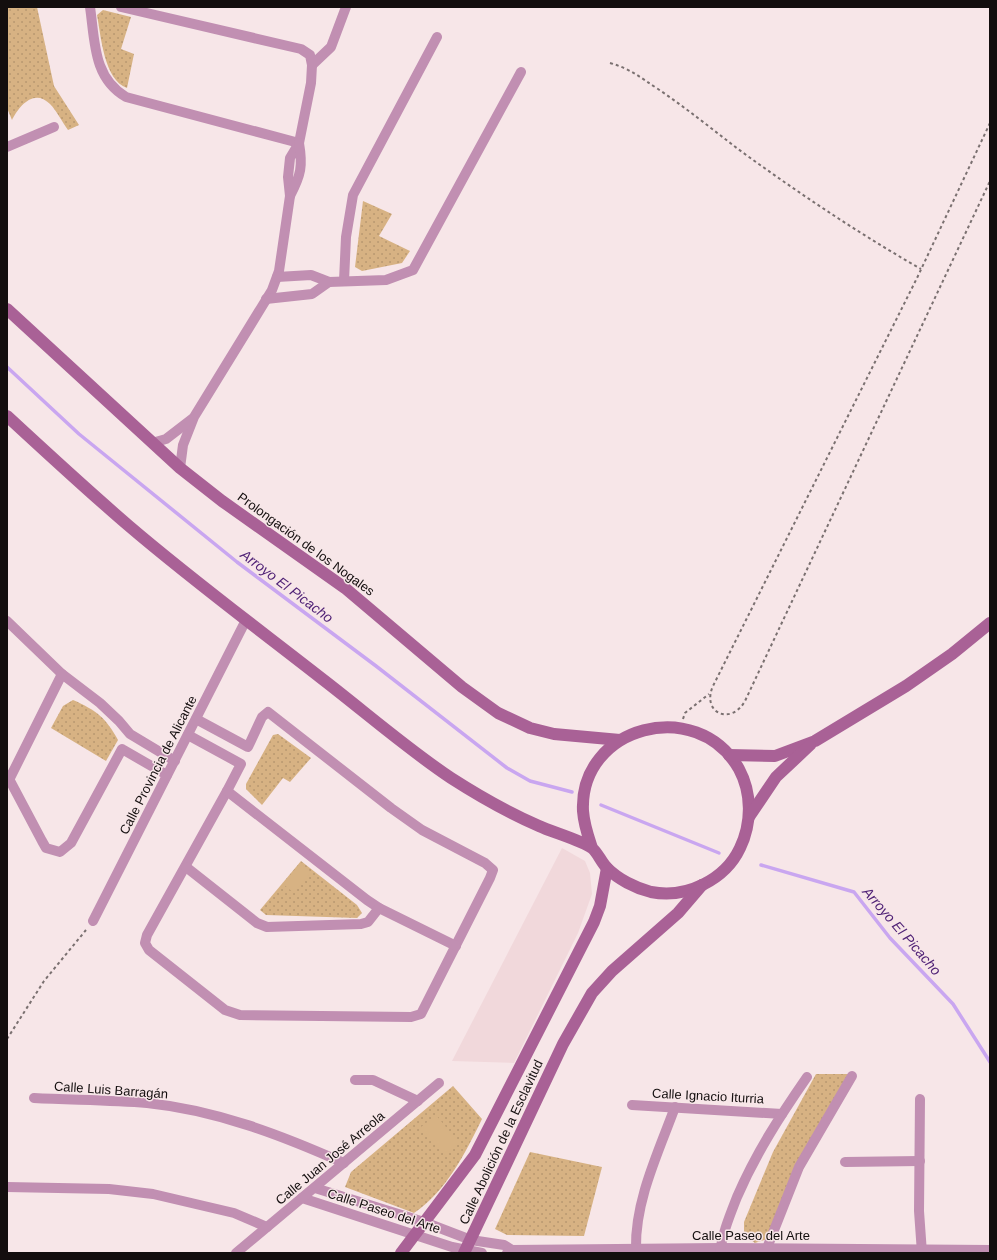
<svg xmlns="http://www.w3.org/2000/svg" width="997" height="1260" font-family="Arial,sans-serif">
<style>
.built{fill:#f1d8db}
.park{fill:url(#park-dots)}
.pitch{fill:#d7b283}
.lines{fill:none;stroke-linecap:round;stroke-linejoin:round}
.stream{stroke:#c9a6f0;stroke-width:3.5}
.path{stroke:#7a7070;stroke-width:2;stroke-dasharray:3 3;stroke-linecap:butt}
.street{stroke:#c18fb2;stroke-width:10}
.secondary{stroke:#a96196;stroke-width:12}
.labels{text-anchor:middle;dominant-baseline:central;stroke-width:3;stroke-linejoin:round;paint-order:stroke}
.street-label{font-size:13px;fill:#130e0e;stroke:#f7e6e8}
.water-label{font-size:14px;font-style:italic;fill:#502276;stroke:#f7e6e8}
</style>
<defs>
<pattern id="park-dots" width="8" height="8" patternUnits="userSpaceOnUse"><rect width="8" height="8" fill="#d7b283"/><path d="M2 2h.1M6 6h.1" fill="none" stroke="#b89870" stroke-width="1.8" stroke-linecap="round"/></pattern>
</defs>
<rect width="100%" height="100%" fill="#f7e6e8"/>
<!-- built -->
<polygon class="built" points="562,848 585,861 590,873 592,894 578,933 514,1063 452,1061"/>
<!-- park -->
<g class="park">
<path d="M 7,7 L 37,7 L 54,86 L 79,125 L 68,130 C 62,122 57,111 50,104 C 34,88 19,106 12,120 L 7,108 Z"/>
<path d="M 103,10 L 131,17 L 121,49 L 134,54 L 127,88 C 104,80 101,36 97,15 Z"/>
<polygon points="363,201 392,214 379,236 410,251 402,263 362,271 355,267"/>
<path d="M 73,700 C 96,710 106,718 118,740 L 106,761 L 51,728 L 63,706 Z"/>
<polygon points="278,734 311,758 290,782 283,778 262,805 246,789 246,784 273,735"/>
<polygon points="301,861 357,905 362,913 357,918 266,915 260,910"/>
<polygon points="816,1074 852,1074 767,1239 755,1243 744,1235 744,1222 773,1152"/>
<path d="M 453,1086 L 482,1119 C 465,1153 447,1191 414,1213 L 345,1187 L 351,1172 Z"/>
<polygon points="530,1152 602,1167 584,1236 507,1235 495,1229"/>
</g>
<!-- pitch -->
<g class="pitch">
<polygon points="300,863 311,872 294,893 283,884"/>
<polygon points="436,1115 459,1143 445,1155 421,1127"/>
</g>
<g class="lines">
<!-- stream -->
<g class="stream">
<polyline points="7,367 79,434 237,562 376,666 507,768 530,781 572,792"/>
<polyline points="601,805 719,853"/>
<polyline points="761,865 854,892 890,938 953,1004 990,1062"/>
</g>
<!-- path -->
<g class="path">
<path d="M 610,63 C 631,69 641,78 658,89 C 686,108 712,129 738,149 C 797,192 858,233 921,269"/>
<path d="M 990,123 L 917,278 L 713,686 C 701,713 731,726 745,701 L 990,181"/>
<polyline points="683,719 685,713 709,694"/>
<polyline points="7,1039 44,981 86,930"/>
</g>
<!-- street -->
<g class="street">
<path d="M 90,7 C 95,41 93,78 126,97 L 299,143"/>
<polyline points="121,7 301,49 310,55 312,65 311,83 299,143 290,158 288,177 290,196 279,271 272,290 261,308 194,417 183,445 180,468"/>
<polyline points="312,65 331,47 346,7"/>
<polyline points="7,147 54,127"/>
<path d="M 290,196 C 301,175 303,166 299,143"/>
<polyline points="277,277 311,275 329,282 386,280 413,270 521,72"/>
<polyline points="344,281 346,237 353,195 437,37"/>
<polyline points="266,299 312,294 329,282"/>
<polyline points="152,443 166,439 192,419"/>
<polyline points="7,621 62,674 100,703 119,721 130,734 175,761"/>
<polyline points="188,735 241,764 227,791 147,935 145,943 149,950 225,1010 240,1015 411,1017 421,1014 490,878 493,870 485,863 422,830 391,808 268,712 262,717 248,747 196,719"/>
<polyline points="7,775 42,841 46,848 60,852 71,843 122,749 167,775"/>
<polyline points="10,778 62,674"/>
<polyline points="227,791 367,900 379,908 456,946"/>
<polyline points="186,867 257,923 267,927 361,924 368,922 379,908"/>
<polyline points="93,921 246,620"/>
<polyline points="355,1080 373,1080 418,1101"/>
<path d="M 34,1098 C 72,1100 110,1100 147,1103 C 216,1110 281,1135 344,1163"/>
<polyline points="920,1099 919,1211 922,1253"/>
<polyline points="632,1105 782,1114"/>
<polyline points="845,1162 920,1161"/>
<polyline points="7,1187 109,1189 153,1194 234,1213 267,1227"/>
<polyline points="315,1188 424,1222 471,1240 504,1245 512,1250"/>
<polyline points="302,1198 452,1247 482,1253"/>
<path d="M 636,1248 C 635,1200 659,1151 675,1107"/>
<polyline points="236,1253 439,1083"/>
<polyline points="507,1253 512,1250 721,1248 990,1250"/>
<path d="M 720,1253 C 722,1234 730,1215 737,1197 C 756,1153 780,1116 807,1077"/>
<polyline points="767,1253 767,1248 799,1167 852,1076"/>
</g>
<!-- secondary -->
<g class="secondary">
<polyline points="7,309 180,468 222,501 345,588 462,687 498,713 530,728 554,734 620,740"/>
<path d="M 7,416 C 47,453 87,490 129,526 C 191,579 257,628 321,678 C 364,711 406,748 451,778 C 479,796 509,813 539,826 C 552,832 583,841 592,848 C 598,853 601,862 607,868 C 618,879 635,888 651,892 C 686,899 725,880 740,848 C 752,823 752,793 739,769 C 697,695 579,726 583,811 C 584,825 588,836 592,848"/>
<polyline points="729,755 775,756 815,741 906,686 952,654 990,623"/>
<polyline points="749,817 776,777 810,745"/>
<polyline points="401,1253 475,1155 594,922 600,906 607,868"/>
<polyline points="464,1253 563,1044 592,993 612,971 678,913 702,885"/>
</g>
</g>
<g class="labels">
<!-- street labels -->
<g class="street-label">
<text transform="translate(306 544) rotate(36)">Prolongación de los Nogales</text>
<text transform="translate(158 765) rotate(-63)">Calle Provincia de Alicante</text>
<text transform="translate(111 1090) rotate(4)">Calle Luis Barragán</text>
<text transform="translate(708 1096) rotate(3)">Calle Ignacio Iturria</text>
<text transform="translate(501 1142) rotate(-65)">Calle Abolición de la Esclavitud</text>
<text transform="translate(330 1158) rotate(-40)">Calle Juan José Arreola</text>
<text transform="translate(384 1211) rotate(18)">Calle Paseo del Arte</text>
<text x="751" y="1235">Calle Paseo del Arte</text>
</g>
<!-- water labels -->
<g class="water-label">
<text transform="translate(287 586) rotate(37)">Arroyo El Picacho</text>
<text transform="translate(902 931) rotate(49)">Arroyo El Picacho</text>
</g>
</g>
<!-- border -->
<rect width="997" height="1260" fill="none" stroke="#130e0e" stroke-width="16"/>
</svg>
